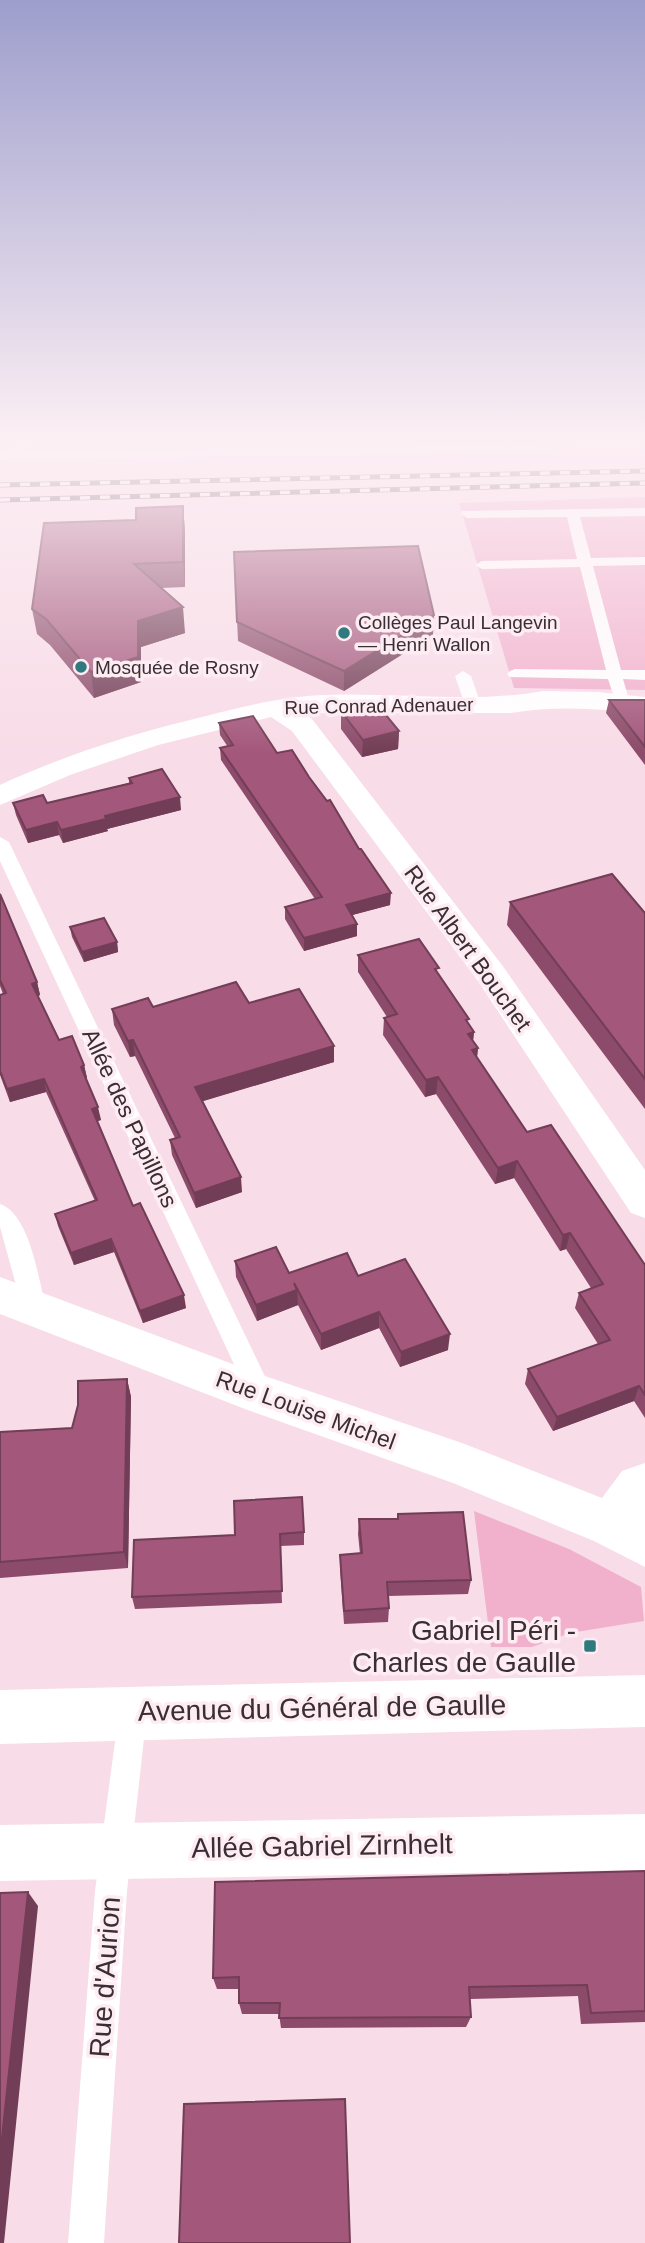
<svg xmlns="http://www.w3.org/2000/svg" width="645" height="2243" font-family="Arial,sans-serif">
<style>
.green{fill:#f1b1cd}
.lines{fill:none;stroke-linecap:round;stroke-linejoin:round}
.service{fill:#fff;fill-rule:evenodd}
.pedestrian{fill:#fff;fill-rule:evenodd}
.minor{fill:#fff;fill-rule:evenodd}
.primary{fill:#fff;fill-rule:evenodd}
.rail-casing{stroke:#65565c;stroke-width:5}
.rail{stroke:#feecf3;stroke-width:3.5;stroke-dasharray:10;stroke-linecap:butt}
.wall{fill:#8c4b6a}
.shaded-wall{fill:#723d56}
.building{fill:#a3577b;stroke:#723d56;stroke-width:2}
.poi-dot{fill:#30797e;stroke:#feecf3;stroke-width:2.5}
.labels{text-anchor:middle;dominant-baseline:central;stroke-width:7;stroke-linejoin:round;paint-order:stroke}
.far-poi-label{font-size:19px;fill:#392e33;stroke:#feecf3;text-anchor:start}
.far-street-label{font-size:19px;fill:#392e33;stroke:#feecf3}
.street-label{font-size:23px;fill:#392e33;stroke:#feecf3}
.near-poi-label{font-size:28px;fill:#392e33;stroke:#feecf3;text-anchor:end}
.near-street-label{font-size:28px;fill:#392e33;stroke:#feecf3}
</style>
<rect width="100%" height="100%" fill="#f8dce7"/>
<!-- green -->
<g class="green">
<polygon points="645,497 645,690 514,688 459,503"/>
<polygon points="474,1511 569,1549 641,1587 644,1621 570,1633 532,1647 491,1647"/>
</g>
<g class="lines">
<!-- service -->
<g class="service">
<polygon points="645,441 645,449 0,460 0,452"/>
<polygon points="645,508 645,516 580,517 591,558 645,557 645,565 593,566 621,670 645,670 645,680 623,679 630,703 627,706 617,706 608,679 510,677 507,674 510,671 515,669 606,670 580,567 482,569 475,565 482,561 577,559 567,517 467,518 461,514 462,511"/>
<polygon points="463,671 471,676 481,705 478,708 468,708 465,705 455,676"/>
<polygon points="0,837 9,842 270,1387 273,1395 270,1403 261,1406 252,1403 0,861"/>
<path d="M 0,1204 C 30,1214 38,1278 46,1307 L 42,1314 L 34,1317 L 26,1314 L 22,1307 L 0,1227 Z"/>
<polygon points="133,1698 143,1702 147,1712 127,1891 104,2243 68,2243 95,1891 119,1712 123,1702"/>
</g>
<!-- pedestrian -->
<path class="pedestrian" d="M 20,440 L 42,440 C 35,448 16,455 5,453 L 2,449 Z"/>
<!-- minor -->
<g class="minor">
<path d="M 543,691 L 598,692 L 645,697 L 645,713 C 600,709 556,705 511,713 L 304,713 L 312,719 L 502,965 L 645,1170 L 645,1218 L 631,1213 L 478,981 L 292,731 L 271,717 L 158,745 L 70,775 L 0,805 L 0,785 C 67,754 135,733 206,716 C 246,706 284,696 326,695 C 398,692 472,704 543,691 Z"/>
<polygon points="0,1277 265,1376 462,1443 602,1498 622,1471 645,1463 645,1567 594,1541 453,1483 245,1409 0,1314"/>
<polygon points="645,1814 645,1870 0,1881 0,1825"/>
</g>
<!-- primary -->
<polygon class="primary" points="645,1675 645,1727 0,1744 0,1690"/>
<!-- rail casing -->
<g class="rail-casing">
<g id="rail">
<polyline points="0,485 645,471"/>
<polyline points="0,500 645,483"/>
</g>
</g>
<!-- rail -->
<use href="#rail" class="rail"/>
</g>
<!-- wall -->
<g class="wall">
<polygon points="183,506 185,531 185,587 161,588 185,633 141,647 141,682 94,698 50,645 37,634 32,609"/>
<polygon points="234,552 433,635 344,691 238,641"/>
<polygon points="609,700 645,700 645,765 606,713"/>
<polygon points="341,711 399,731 398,749 362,757 341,729"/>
<polygon points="219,723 277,753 390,905 352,915 357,924 357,936 304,951 285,919 285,907 315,899 221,760 220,748 228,747 220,735"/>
<polygon points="129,778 181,810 107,829 108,831 63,843 59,835 28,843 16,815 13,803 47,803 129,783"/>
<polygon points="0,894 37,982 40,995 38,996 59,1040 84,1065 87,1078 86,1079 101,1120 97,1121 133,1206 186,1308 143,1323 114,1252 74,1265 58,1226 55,1214 95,1201 46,1092 10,1102 0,1075 0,995 3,994 0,986"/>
<polygon points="510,902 645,913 645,1109 507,925"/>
<polygon points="70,927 117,942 118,952 84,962 72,937"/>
<polygon points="358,955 438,974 474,1032 473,1041 478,1048 477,1057 527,1132 645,1265 645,1418 634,1401 553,1431 525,1384 528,1369 598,1344 575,1308 579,1293 591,1288 566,1249 560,1251 514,1178 495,1184 436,1094 425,1097 383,1035 384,1018 387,1017 358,972"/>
<polygon points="249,1003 334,1062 202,1101 242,1192 196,1208 172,1155 170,1140 175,1138 135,1056 130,1057 114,1025 112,1009"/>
<polygon points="235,1261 289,1273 358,1276 448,1350 400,1367 379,1328 321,1350 298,1305 257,1321 236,1277"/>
<polygon points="127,1379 131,1397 128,1568 0,1578 0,1432 72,1428"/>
<polygon points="398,1514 471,1580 468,1594 388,1596 389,1608 388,1622 344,1624 340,1568 340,1555 360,1554 358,1534 359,1519 398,1519"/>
<polygon points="304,1532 304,1545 280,1546 282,1603 135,1609 132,1597 134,1540"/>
<polygon points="645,1871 645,2022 581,2024 578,1996 470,1999 471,2017 466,2027 281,2028 279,2014 242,2014 239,2003 239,1989 217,1989 213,1978"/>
</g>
<!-- shaded-wall -->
<g class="shaded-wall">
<polygon points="183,506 185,531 185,587 183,562"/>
<polygon points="183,607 185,633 141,647 141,682 94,698 91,672 138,621"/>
<polygon points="434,615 433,635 344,691 344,671"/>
<polygon points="399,731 398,749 362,757 363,740"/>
<polygon points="180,797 181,810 107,829 108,831 63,843 61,830 105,816"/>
<polygon points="57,822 59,835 28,843 26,830"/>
<polygon points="391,893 390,905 345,917 346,905"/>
<polygon points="357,924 357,936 304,951 304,938"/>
<polygon points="117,942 118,952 84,962 82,952"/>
<polygon points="37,982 40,995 35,997 32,984"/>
<polygon points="474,1032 472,1049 468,1034"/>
<polygon points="133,1040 135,1056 130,1057 128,1041"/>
<polygon points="334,1046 334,1062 197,1103 195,1087"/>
<polygon points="478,1048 476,1065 472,1050"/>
<polygon points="84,1065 87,1078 83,1080 81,1067"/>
<polygon points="438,1077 436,1094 425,1097 426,1080"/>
<polygon points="44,1079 46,1092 10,1102 7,1089"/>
<polygon points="98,1107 101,1120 95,1122 92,1109"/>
<polygon points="517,1161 514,1178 495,1184 498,1168"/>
<polygon points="241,1177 242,1192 196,1208 194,1193"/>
<polygon points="570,1233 566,1249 560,1251 563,1235"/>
<polygon points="111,1239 114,1252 74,1265 71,1253"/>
<polygon points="297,1290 298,1305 257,1321 256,1305"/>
<polygon points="184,1295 186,1308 143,1323 140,1311"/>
<polygon points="379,1312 379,1328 321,1350 321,1334"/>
<polygon points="450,1334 448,1350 400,1367 401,1352"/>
<polygon points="127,1379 131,1397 128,1568 124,1552"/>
<polygon points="639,1386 634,1401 553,1431 557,1417"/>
<polygon points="28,1892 38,1906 4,2243 0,2243 0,2157"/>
</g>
<!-- building -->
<g class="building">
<polygon points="183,506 183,562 134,564 183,607 138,621 138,657 91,672 46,619 32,609 44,523 136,520 136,508"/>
<polygon points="418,546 434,615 344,671 237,622 234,552"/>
<polygon points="609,700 645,700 645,747"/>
<polygon points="376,703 399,731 363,740 341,711"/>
<polygon points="253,716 277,753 292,750 309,777 327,801 330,800 359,849 361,849 391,893 346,905 357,924 304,938 285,907 322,897 220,748 233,745 219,723"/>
<polygon points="162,769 180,797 105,816 106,819 61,830 57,822 26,830 13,803 43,795 47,803 132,783 129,778"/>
<polygon points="612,874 645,913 645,1079 510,902"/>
<polygon points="0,894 37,982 32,984 59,1040 72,1036 84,1065 81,1067 98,1107 92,1109 133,1206 140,1203 184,1295 140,1311 111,1239 71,1253 55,1214 97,1200 44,1079 7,1089 0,1071 0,995 6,993 0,980"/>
<polygon points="104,918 117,942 82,952 70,927"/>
<polygon points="419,939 439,968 435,969 469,1019 466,1020 474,1032 468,1034 478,1048 472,1050 527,1132 551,1125 645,1265 645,1395 639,1386 557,1417 528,1369 610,1340 579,1293 603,1284 570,1233 563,1235 517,1161 498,1168 438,1077 426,1080 384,1018 397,1014 358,955"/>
<polygon points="236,982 249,1003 299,989 334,1046 195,1087 241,1177 194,1193 170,1140 180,1137 133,1040 128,1041 112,1009 148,998 153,1007"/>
<polygon points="276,1247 289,1273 347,1253 358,1276 405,1259 450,1334 401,1352 379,1312 321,1334 294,1283 297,1290 256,1305 235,1261"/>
<polygon points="127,1379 124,1552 0,1562 0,1432 72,1428 78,1405 78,1381"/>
<polygon points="302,1497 304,1532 280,1534 282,1591 132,1597 134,1540 235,1535 234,1501"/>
<polygon points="463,1512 471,1580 387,1582 389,1608 344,1611 340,1555 362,1553 359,1519 398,1519 398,1514"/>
<polygon points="645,1871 645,2011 591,2013 587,1985 469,1987 471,2017 279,2018 280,2003 239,2003 239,1977 213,1978 215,1882"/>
<polygon points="28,1892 0,2157 0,1893"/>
<polygon points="345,2099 350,2243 179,2243 184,2104"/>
</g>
<!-- sky -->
<linearGradient id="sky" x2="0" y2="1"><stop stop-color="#9d9ecc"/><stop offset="0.58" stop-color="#fceff4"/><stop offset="1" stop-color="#fceff4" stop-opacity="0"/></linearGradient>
<rect width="645" height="754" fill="url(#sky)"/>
<!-- markers -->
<g class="poi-dot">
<circle cx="344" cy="633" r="7"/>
<circle cx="81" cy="667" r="7"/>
<rect x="583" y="1639" width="14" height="14" rx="3.5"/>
</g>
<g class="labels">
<!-- far-poi labels -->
<g class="far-poi-label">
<text x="358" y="622">Collèges Paul Langevin<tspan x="358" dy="22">— Henri Wallon</tspan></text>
<text x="95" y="667">Mosquée de Rosny</text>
</g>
<!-- far-street labels -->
<g class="far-street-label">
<text transform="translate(379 706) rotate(-1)">Rue Conrad Adenauer</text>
</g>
<!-- street labels -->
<g class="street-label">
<text transform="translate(468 948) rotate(54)">Rue Albert Bouchet</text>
<text transform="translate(130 1118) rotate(65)">Allée des Papillons</text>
<text transform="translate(306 1410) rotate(20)">Rue Louise Michel</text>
</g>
<!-- near-poi labels -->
<g class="near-poi-label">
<text x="576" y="1630">Gabriel Péri -<tspan x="576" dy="32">Charles de Gaulle</tspan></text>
</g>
<!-- near-street labels -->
<g class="near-street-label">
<text transform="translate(322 1708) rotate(-1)">Avenue du Général de Gaulle</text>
<text transform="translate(322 1846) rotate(-1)">Allée Gabriel Zirnhelt</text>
<text transform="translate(105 1977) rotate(-86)">Rue d'Aurion</text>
</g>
</g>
</svg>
